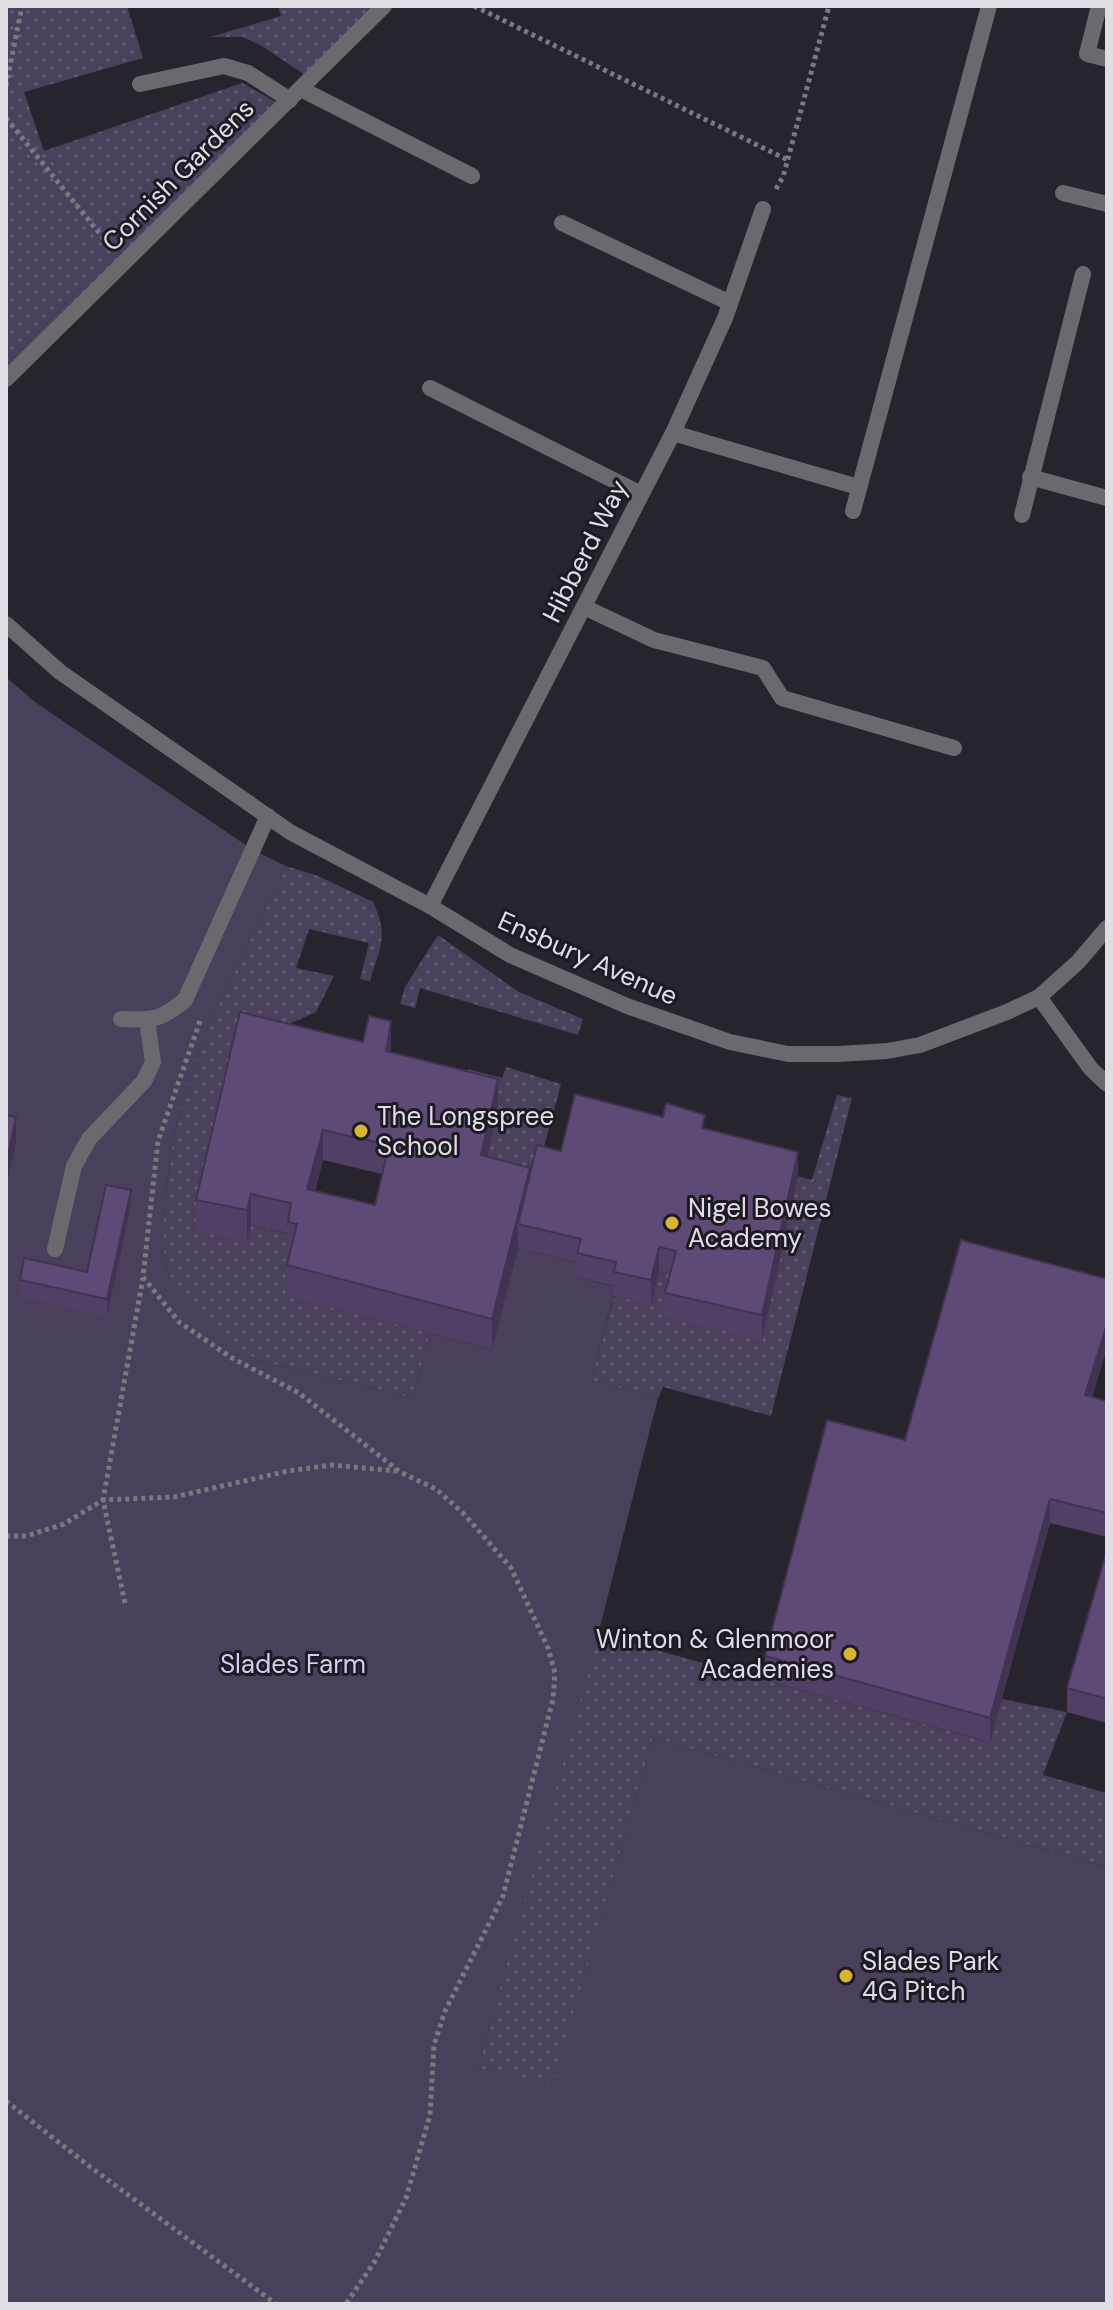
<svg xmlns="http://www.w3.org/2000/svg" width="1113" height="2310" font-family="'DM Sans',sans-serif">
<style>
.grass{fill:url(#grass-dots)}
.green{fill:#4b405c}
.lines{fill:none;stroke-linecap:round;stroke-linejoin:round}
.path{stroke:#7b7880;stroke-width:5;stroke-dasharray:4 4;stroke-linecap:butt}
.lane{stroke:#6b696e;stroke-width:16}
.street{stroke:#6b696e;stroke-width:16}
.wall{fill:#504066;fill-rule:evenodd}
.shaded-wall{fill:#413453}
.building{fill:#5d4a77;stroke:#413453;stroke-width:2;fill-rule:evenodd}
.poi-dot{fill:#d7b434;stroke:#1e1a23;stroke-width:3}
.labels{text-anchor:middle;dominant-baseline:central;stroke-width:6;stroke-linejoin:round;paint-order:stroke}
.street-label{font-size:26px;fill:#e0dde4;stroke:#1e1a23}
.poi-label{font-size:26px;fill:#e0dde4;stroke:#1e1a23;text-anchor:start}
.park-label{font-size:26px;fill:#dac9f5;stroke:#1e1a23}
</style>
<defs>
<pattern id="grass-dots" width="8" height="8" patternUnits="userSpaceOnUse" patternTransform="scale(2)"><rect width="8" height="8" fill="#4b405c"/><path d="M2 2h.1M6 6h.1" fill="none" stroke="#655b73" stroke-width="1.8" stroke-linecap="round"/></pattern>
</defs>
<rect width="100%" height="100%" fill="#27242d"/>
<!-- grass -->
<g class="grass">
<polygon points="6,6 127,6 143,58 24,92 44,151 242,83 283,106 6,379"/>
<polygon points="278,6 384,6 311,79 262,46 243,37 210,37 281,16"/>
<path d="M 286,866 L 318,876 L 373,902 C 389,937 380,946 370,981 L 360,979 L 369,943 L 309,929 L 296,968 L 334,976 L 316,1012 L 275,1030 L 247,1240 L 251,1225 L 291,1234 L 297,1255 L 288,1296 L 430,1333 L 413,1398 L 257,1360 L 212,1329 L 169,1276 L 164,1251 L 164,1216 L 170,1156 L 181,1107 L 208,1027 Z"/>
<polygon points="438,935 519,992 583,1019 578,1035 420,988 415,1008 400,1004 405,987"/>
<polygon points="506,1067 561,1084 530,1199 481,1186 460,1101 468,1069 502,1078"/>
<polygon points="837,1095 852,1098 771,1416 663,1387 658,1398 591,1380 614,1296 651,1304 659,1271 676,1275 762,1339 798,1176 812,1180"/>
<polygon points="598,1634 989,1742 1002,1699 1067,1712 1043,1775 1107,1793 1107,1867 653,1738 553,2085 478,2068"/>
</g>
<!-- green -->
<polygon class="green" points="6,677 35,702 253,850 286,866 208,1027 181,1107 170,1156 164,1216 164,1251 169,1276 212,1328 257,1360 413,1398 430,1333 492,1349 518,1248 581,1263 577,1277 616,1287 591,1380 658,1398 588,1674 478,2068 553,2084 653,1738 1107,1867 1107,2304 6,2304"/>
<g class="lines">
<!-- path -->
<g class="path">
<polyline points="474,6 788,160"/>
<polyline points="6,86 22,6"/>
<polyline points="6,118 108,244"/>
<polyline points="776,189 783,177 829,6"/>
<polyline points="200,1021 158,1141 143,1277 179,1322 232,1358 299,1393 400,1472 436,1489 465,1515 511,1568 548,1648 555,1673 553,1699 503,1896 445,2011 434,2045 430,2115 406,2198 375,2261 346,2304"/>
<polyline points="6,1536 26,1536 64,1524 103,1500 174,1497 288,1471 331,1465 397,1471"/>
<polyline points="125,1603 103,1500 143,1278"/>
<polyline points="6,2101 89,2166 276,2304"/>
</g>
<!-- lane -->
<g class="lane">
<polyline points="140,84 224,66 248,73 290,100"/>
<polyline points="301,89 472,176"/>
<polyline points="562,223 730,303"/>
<polyline points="673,433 858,487"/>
<polyline points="853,511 989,6"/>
<polyline points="584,607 654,640 763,668 782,698 954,748"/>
<path d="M 121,1019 C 152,1020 160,1021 185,1000 L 268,816"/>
<polyline points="55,1249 74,1166 89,1139 144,1081 153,1062 147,1020"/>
</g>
<!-- street -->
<g class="street">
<polyline points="1099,6 1087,54 1107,59"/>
<polyline points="1063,193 1107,204"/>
<polyline points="6,379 384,6"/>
<polyline points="430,388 641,494"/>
<polyline points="1030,477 1107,498"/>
<polyline points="1022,515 1083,274"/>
<polyline points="6,624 60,672 290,832 430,906 510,955 627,1006 730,1042 788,1054 839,1054 887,1051 920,1045 1007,1012 1039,997 1078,962 1107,928"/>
<polyline points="430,906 673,433 725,318 763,209"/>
<polyline points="1039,997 1091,1069 1107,1084"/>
</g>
</g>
<!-- wall -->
<g class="wall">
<path d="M 391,1052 L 498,1110 L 488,1157 L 530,1168 L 561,1151 L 705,1129 L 798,1176 L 762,1340 L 665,1317 L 665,1293 L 670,1274 L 659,1271 L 651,1305 L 614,1296 L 614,1286 L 577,1277 L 577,1262 L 518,1248 L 518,1247 L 492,1349 L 287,1296 L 287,1265 L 290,1253 L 288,1252 L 288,1233 L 251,1225 L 247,1241 L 196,1231 L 196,1200 ZM 323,1160 L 382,1174 L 375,1205 L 315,1191 Z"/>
<polygon points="131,1206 107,1316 20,1297 20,1280 87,1272"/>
<polygon points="1107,1279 1107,1348 1092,1397 1107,1401 1107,1537 1050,1523 990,1742 765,1680 765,1656 905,1440"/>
<polygon points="1107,1550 1107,1723 1067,1712 1067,1688"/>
</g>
<!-- shaded-wall -->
<g class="shaded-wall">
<polygon points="391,1021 391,1051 386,1082 386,1051"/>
<polygon points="498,1079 498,1110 481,1186 481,1155"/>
<polygon points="16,1117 16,1142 6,1190 6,1166"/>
<polygon points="323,1130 323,1160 307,1220 307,1189"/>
<polygon points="798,1152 798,1176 762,1340 762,1315"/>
<polygon points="530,1168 530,1199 518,1224 518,1247 492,1349 492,1319"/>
<polygon points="131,1190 131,1206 107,1316 107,1299"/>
<polygon points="251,1194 251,1225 247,1241 247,1210"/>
<polygon points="659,1247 659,1271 651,1305 651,1280"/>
<polygon points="1107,1324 1107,1348 1085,1419 1085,1395"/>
<polygon points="1050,1499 1050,1523 990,1742 990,1718"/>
</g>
<!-- building -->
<g class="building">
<path d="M 240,1012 L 363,1042 L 369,1016 L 391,1021 L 386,1051 L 498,1079 L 481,1155 L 530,1168 L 492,1319 L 287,1265 L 297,1224 L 288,1222 L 291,1203 L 251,1194 L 247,1210 L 196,1200 ZM 323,1130 L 389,1145 L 375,1205 L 307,1189 Z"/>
<polygon points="575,1094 663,1117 666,1103 705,1115 702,1128 798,1152 762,1315 665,1293 676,1251 659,1247 651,1280 614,1272 616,1262 577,1253 581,1239 518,1224 537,1145 561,1151"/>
<polygon points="6,1115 16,1117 6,1166"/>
<polygon points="106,1185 131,1190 107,1299 20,1280 24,1258 87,1272"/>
<polygon points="961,1240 1107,1279 1107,1324 1085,1395 1107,1401 1107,1513 1050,1499 990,1718 765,1656 827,1420 905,1440"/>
<polygon points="1107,1550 1107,1699 1067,1688"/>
</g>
<!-- markers -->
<g class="poi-dot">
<circle cx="361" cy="1131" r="8"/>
<circle cx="672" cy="1223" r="8"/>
<circle cx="850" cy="1654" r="8"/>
<circle cx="846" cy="1976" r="8"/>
</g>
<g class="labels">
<!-- street labels -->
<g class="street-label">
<text transform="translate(178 175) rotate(-45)">Cornish Gardens</text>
<text transform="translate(585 551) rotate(-63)">Hibberd Way</text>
<text transform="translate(588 958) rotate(24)">Ensbury Avenue</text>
</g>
<!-- poi labels -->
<g class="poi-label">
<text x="377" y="1116">The Longspree<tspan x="377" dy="30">School</tspan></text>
<text x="688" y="1208">Nigel Bowes<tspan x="688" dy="30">Academy</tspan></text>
<text x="834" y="1639" text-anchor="end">Winton &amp; Glenmoor<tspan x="834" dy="30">Academies</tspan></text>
<text x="862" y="1961">Slades Park<tspan x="862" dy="30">4G Pitch</tspan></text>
</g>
<!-- park labels -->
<g class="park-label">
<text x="293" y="1664">Slades Farm</text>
</g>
</g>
<!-- border -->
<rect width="1113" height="2310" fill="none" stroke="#e0dde4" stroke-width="16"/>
</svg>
